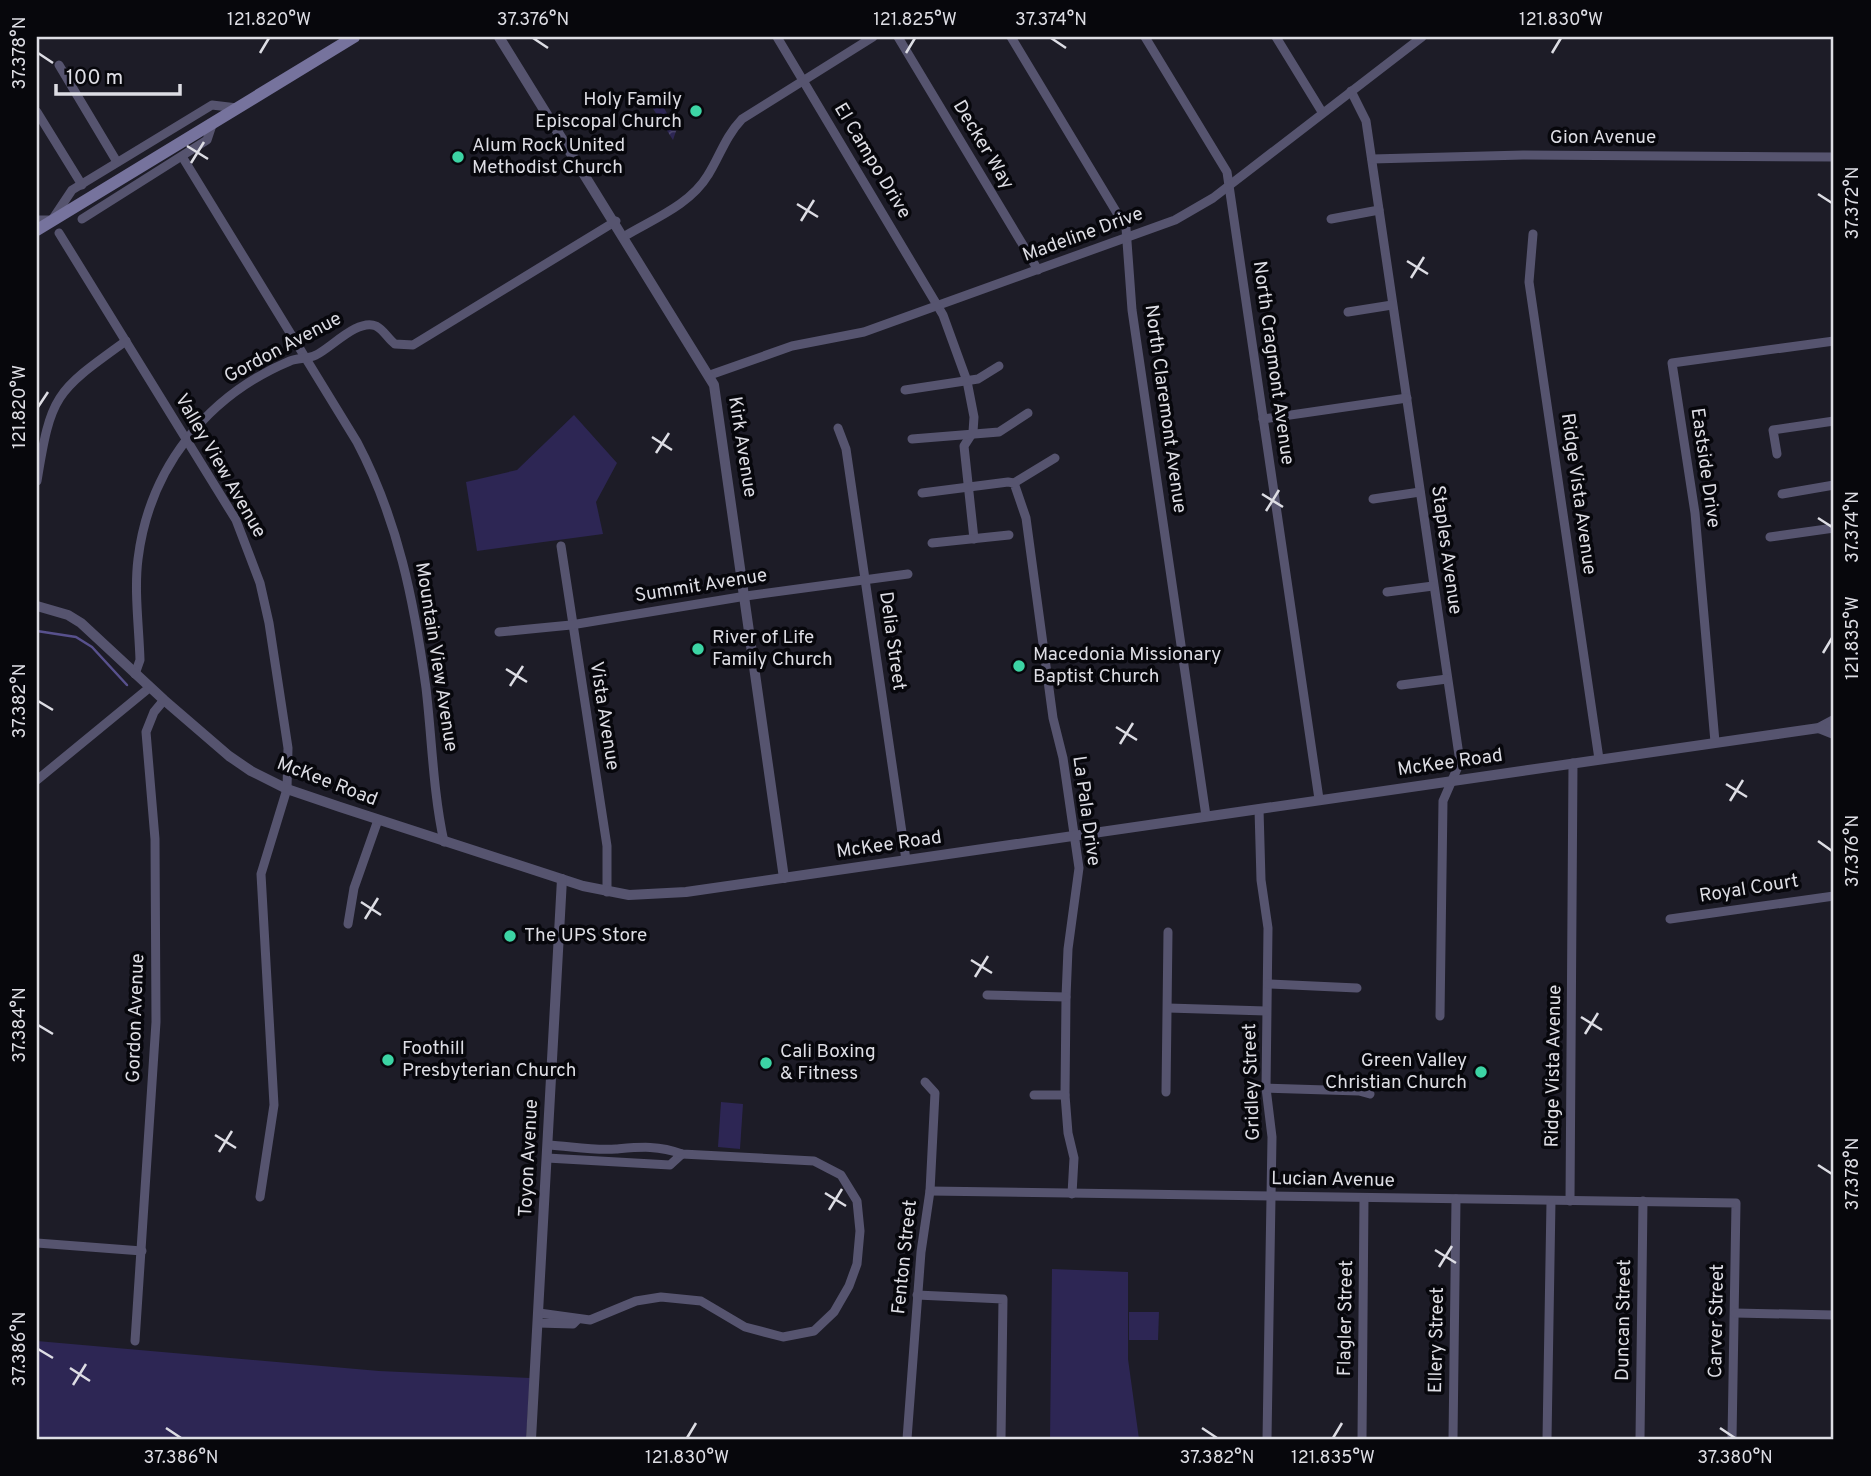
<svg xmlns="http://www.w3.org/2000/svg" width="1871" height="1476" font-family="Overpass,sans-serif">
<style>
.grass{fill:#2d2654}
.park{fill:url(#park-crowns)}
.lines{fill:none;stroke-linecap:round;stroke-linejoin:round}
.stream{stroke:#58518d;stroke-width:2.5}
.minor{stroke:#56546f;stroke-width:9}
.tertiary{stroke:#56546f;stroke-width:10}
.secondary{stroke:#76739d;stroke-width:12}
.ticks{fill:none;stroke:#dddde4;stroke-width:2.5}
.poi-dot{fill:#3cd4a4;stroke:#07070c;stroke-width:2.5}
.labels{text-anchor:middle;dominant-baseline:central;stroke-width:7;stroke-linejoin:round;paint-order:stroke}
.poi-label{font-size:19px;fill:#dddde4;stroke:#07070c;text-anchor:start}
.street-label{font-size:19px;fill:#dddde4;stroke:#07070c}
.neatline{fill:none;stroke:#dddde4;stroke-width:2.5}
.ticks-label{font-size:18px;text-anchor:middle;fill:#dddde4}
</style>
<defs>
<pattern id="park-crowns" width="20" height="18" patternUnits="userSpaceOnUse" patternTransform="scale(1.75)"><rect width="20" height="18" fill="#2d2654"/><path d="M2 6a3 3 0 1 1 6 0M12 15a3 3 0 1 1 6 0" fill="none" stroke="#4b456c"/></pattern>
</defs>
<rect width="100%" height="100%" fill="#1d1c27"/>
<!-- grass -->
<g class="grass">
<polygon points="574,415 617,463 596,502 603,534 477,551 466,482 517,470"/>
<polygon points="721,1102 743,1104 740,1149 718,1147"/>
<polygon points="1052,1269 1128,1272 1128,1359 1139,1439 1050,1439"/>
<polygon points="1129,1312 1159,1312 1158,1340 1129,1340"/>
<polygon points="37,1341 379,1371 530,1378 526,1439 37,1439"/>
</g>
<!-- park -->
<polygon class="park" points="661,102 676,131 673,140 652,107"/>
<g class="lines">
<!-- stream -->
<polyline class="stream" points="37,631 76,637 92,647 127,685"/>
<!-- minor -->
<g class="minor">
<polyline points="777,37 943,315 967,381 974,417 973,432 964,446 974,539"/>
<polyline points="898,37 1038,270"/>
<polyline points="1011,37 1126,228 1132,310 1206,816"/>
<polyline points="1145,37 1227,172 1319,799"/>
<polyline points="1276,37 1322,112"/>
<polyline points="59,65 117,162"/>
<polyline points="1351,91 1366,121 1460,762 1443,801 1440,1016"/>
<polyline points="37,112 82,185"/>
<path d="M 183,158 L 357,442 C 398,520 414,601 426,688 C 432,739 433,792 444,842"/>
<polyline points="1372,159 1523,155 1834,157"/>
<polyline points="82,219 207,140 213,122"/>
<polyline points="1331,219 1379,210"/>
<polyline points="37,220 52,220 72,190 212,105 237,108"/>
<polyline points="59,233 236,520 260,583 269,623 288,748 287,789 261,874 274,1105 260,1197"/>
<polyline points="1533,234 1529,282 1599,759"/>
<path d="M 625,236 C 653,219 690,205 708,175 C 720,156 725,137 742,119 L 873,37"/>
<polyline points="1348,312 1392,305"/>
<polyline points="710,375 792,346 864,332 1175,220 1213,198 1422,37"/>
<polyline points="905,390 978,379 999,366"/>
<polyline points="1263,419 1407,398"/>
<polyline points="838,428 846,449 906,860"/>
<polyline points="912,439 999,432 1028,413"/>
<polyline points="1777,454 1773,430 1834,421"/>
<path d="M 37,481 C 51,394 55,392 126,341"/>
<polyline points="1014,483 1055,458"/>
<polyline points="922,493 1008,482 1014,483 1026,518 1053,718 1063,758 1079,868 1068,949 1066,997 1065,1095 1068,1133 1074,1158 1072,1194"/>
<polyline points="1782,494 1834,485"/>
<polyline points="1373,499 1420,492"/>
<polyline points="1770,537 1834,528"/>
<polyline points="932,543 1009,535"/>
<polyline points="561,546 607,846 607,892"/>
<polyline points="1387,592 1433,586"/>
<polyline points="499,632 571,625 746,596 908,574"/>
<path d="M 135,674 L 140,660 C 139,627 134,591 138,559 C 149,469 206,396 290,361 C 298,358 308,359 316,355 C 331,348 358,318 376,326 C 384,330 388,339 395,344 L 413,345 L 616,221"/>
<polyline points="1401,685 1447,679"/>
<polyline points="1715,742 1695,513 1672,363 1834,341"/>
<polyline points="37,780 149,688"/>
<polyline points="1259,809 1261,880 1268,928 1266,1088 1272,1137 1267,1439"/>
<polyline points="1670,919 1834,896"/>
<polyline points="348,924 354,888 378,820"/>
<polyline points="1268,984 1357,988"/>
<polyline points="987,995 1066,997"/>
<polyline points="1168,1008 1266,1011"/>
<polyline points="1266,1088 1359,1091 1370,1094"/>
<polyline points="1166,1092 1168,932"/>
<polyline points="1034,1095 1065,1095"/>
<polyline points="547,1158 670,1165 682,1154"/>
<polyline points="930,1191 1736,1203 1732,1439"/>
<polyline points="1570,1201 1573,763"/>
<polyline points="37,1243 142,1251"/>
<polyline points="917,1295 1003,1299 1001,1439"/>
<path d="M 539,1313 L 590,1320 L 636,1301 L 661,1297 L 701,1301 L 745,1327 L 783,1337 L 814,1331 L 834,1312 L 849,1286 L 857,1264 L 860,1231 L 857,1201 L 841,1175 L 814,1161 L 682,1154 C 658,1145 640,1147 616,1149 C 594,1151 569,1146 548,1145"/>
<polyline points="1735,1313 1834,1315"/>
<polyline points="538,1323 573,1324 577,1320"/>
<polyline points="135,1341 156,1022 155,839 146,732 154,712 164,700"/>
<polyline points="907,1439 921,1252 930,1191 935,1093 925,1082"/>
<polyline points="1362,1439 1364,1198"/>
<polyline points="1453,1439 1456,1199"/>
<polyline points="1547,1439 1551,1201"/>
<polyline points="1640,1439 1643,1201"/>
</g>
<!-- tertiary -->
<g class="tertiary">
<polyline points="499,37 714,385 784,878"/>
<polyline points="37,606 68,615 81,623 164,700 229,756 251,771 287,789 340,807 583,886 629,895 686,892 1784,733 1819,728 1834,720"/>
<polyline points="1819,728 1834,734"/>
<polyline points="531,1439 562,879"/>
</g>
<!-- secondary -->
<polyline class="secondary" points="37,230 354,37"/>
</g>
<!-- ticks -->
<path class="ticks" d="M 533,38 L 548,48M 1051,38 L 1066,48M 38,53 L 53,63M 260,53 L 269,38M 906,53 L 915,38M 1552,53 L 1561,38M 187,146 L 208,159M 191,163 L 204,142M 1818,194 L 1832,203M 797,204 L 818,217M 801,221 L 814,200M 1407,261 L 1428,274M 1411,278 L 1424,257M 38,407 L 48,392M 652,437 L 672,450M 656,453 L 669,433M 1262,494 L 1283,507M 1266,511 L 1279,490M 1818,518 L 1832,527M 1823,653 L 1832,638M 506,669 L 527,682M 510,686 L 523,666M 38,701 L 53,710M 1116,727 L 1137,740M 1120,744 L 1133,723M 1726,784 L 1747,797M 1730,801 L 1743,780M 1818,841 L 1832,851M 361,902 L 381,915M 365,919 L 378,898M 971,960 L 992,973M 975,977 L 988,956M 1581,1017 L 1602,1030M 38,1025 L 53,1034M 1585,1034 L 1598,1013M 215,1135 L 236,1148M 219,1152 L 232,1131M 1818,1165 L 1832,1174M 825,1193 L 846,1206M 829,1210 L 842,1189M 1435,1250 L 1456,1263M 1439,1267 L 1452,1246M 38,1349 L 53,1358M 70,1368 L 90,1381M 73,1385 L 86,1364M 166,1428 L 181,1438M 1202,1428 L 1217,1438M 1720,1428 L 1735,1438M 687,1438 L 696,1423M 1333,1438 L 1342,1423"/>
<!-- markers -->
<g class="poi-dot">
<circle cx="696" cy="111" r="7"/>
<circle cx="458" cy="157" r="7"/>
<circle cx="698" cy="649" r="7"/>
<circle cx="1019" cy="666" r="7"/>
<circle cx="510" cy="936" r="7"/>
<circle cx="388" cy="1060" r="7"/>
<circle cx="766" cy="1063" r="7"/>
<circle cx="1481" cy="1072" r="7"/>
</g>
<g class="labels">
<!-- poi labels -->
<g class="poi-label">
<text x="682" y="100" text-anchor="end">Holy Family<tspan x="682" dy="22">Episcopal Church</tspan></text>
<text x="472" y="146">Alum Rock United<tspan x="472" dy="22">Methodist Church</tspan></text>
<text x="712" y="638">River of Life<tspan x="712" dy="22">Family Church</tspan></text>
<text x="1033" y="655">Macedonia Missionary<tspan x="1033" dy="22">Baptist Church</tspan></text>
<text x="524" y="936">The UPS Store</text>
<text x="402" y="1049">Foothill<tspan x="402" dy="22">Presbyterian Church</tspan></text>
<text x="780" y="1052">Cali Boxing<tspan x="780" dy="22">&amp; Fitness</tspan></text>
<text x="1467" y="1061" text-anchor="end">Green Valley<tspan x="1467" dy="22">Christian Church</tspan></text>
</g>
<!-- street labels -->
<g class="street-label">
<text x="1603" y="138">Gion Avenue</text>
<text transform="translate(983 145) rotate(59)">Decker Way</text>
<text transform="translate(872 161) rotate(59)">El Campo Drive</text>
<text transform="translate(1083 235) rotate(-20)">Madeline Drive</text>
<text transform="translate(283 348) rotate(-28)">Gordon Avenue</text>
<text transform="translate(1273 363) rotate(82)">North Cragmont Avenue</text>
<text transform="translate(1165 409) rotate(82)">North Claremont Avenue</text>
<text transform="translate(742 447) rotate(81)">Kirk Avenue</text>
<text transform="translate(220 466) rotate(60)">Valley View Avenue</text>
<text transform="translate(1705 468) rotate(82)">Eastside Drive</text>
<text transform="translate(1578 494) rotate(82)">Ridge Vista Avenue</text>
<text transform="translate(1446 550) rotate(82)">Staples Avenue</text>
<text transform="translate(701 586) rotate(-9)">Summit Avenue</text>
<text transform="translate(892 641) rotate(82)">Delia Street</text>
<text transform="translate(436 657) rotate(81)">Mountain View Avenue</text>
<text transform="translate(604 716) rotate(81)">Vista Avenue</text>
<text transform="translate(1450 763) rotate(-8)">McKee Road</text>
<text transform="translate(327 782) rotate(21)">McKee Road</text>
<text transform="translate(1086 811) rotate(82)">La Pala Drive</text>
<text transform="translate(889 845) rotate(-8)">McKee Road</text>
<text transform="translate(1749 889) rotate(-9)">Royal Court</text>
<text transform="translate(136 1018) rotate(-88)">Gordon Avenue</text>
<text transform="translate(1554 1066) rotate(-89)">Ridge Vista Avenue</text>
<text transform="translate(1252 1082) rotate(-92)">Gridley Street</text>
<text transform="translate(529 1158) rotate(-87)">Toyon Avenue</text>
<text transform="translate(1333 1180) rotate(1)">Lucian Avenue</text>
<text transform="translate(905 1257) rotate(-84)">Fenton Street</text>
<text transform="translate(1346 1318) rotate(-89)">Flagler Street</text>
<text transform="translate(1624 1320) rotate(-89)">Duncan Street</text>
<text transform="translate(1717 1321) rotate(-89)">Carver Street</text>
<text transform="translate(1437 1340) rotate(-89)">Ellery Street</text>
</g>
</g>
<!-- border -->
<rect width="1871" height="1476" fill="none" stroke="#07070c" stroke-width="77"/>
<!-- scale -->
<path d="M56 84v10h124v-10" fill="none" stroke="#dddde4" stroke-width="3.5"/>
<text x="66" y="84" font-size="21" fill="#dddde4" stroke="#07070c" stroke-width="5" paint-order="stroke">100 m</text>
<rect x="38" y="38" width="1794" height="1400" class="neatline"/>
<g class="ticks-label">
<text x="269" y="25">121.820°W</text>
<text x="533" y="25">37.376°N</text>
<text x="915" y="25">121.825°W</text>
<text x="1051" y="25">37.374°N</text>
<text x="1561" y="25">121.830°W</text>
<text transform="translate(19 53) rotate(-90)" y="6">37.378°N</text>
<text transform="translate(1852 203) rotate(-90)" y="6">37.372°N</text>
<text transform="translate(19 407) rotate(-90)" y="6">121.820°W</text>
<text transform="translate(1852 527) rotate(-90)" y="6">37.374°N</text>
<text transform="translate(1852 638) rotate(-90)" y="6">121.835°W</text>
<text transform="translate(19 701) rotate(-90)" y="6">37.382°N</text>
<text transform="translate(1852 851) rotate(-90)" y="6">37.376°N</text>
<text transform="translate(19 1025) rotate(-90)" y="6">37.384°N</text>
<text transform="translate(1852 1174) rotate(-90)" y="6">37.378°N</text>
<text transform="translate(19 1349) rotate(-90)" y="6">37.386°N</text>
<text x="181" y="1463">37.386°N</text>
<text x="687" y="1463">121.830°W</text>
<text x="1217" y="1463">37.382°N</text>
<text x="1333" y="1463">121.835°W</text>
<text x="1735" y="1463">37.380°N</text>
</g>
</svg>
